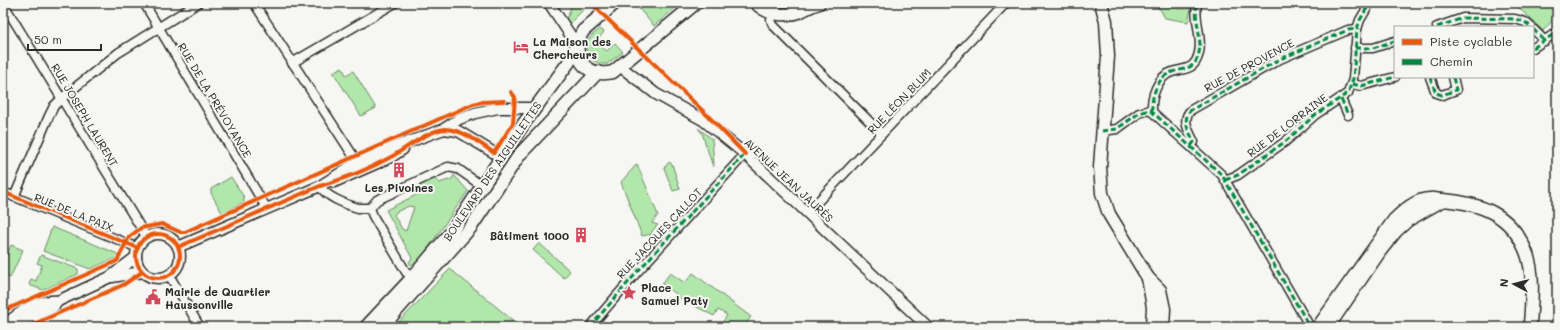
<svg xmlns="http://www.w3.org/2000/svg" width="1560" height="330" font-family="Mali,sans-serif">
<style>
.green{fill:#b1e7aa;stroke:#6e896a;fill-rule:evenodd}
.lines{fill:none;stroke-linecap:round;stroke-linejoin:round}
.minor-casing{stroke:#2b2b2b;stroke-width:11}
.tertiary-casing{stroke:#2b2b2b;stroke-width:13}
.secondary-casing{stroke:#2b2b2b;stroke-width:15}
.minor{stroke:#f6f6f2;stroke-width:8}
.tertiary{stroke:#f6f6f2;stroke-width:10}
.secondary{stroke:#f6f6f2;stroke-width:12}
.quiet{stroke:#00873e;stroke-width:3;stroke-dasharray:6 3;stroke-linecap:butt}
.cycleway-casing{stroke:#f6f6f2;stroke-width:6}
.cycleway{stroke:#e8590c;stroke-width:4}
.labels{text-anchor:middle;dominant-baseline:central;stroke-width:4;stroke-linejoin:round;paint-order:stroke}
.poi-label{font-size:11px;font-weight:bold;fill:#2b2b2b;stroke:#f6f6f2;text-anchor:start}
.street-label{font-size:11px;fill:#2b2b2b;stroke:#f6f6f2}
</style>
<rect width="100%" height="100%" fill="#f6f6f2"/>
<filter id="ink" filterUnits="userSpaceOnUse"><feTurbulence type="fractalNoise" baseFrequency=".025" numOctaves="2"/><feDisplacementMap in="SourceGraphic" scale="8" xChannelSelector="R" yChannelSelector="G"/><feConvolveMatrix kernelMatrix="1 2 1 2 8 2 1 2 1" color-interpolation-filters="sRGB"/></filter>
<g filter="url(#ink)">
<!-- green -->
<g class="green">
<polygon points="572,3 581,3 583,10 568,25 564,19 568,16"/>
<polygon points="634,3 681,3 654,26"/>
<path d="M 1150,3 C 1165,3 1176,12 1191,8 L 1188,22 L 1165,18 L 1160,9 Z"/>
<polygon points="1518,3 1557,3 1557,15 1543,31 1515,4"/>
<path d="M 600,29 L 604,32 L 596,42 L 607,51 L 615,43 L 623,52 L 607,64 C 594,65 581,54 588,40 C 591,35 596,32 600,29 Z"/>
<polygon points="342,67 346,75 353,71 376,108 361,116 333,72"/>
<polygon points="698,128 712,139 714,165 713,167 702,133"/>
<polygon points="669,162 672,164 680,189 673,191 664,168"/>
<polygon points="637,164 658,215 652,223 658,225 652,231 652,234 642,236 621,182"/>
<path d="M 454,175 L 468,191 L 419,261 L 411,265 L 409,262 L 412,258 L 386,210 L 422,192 L 417,185 L 434,178 L 439,183 L 452,179 ZM 409,206 L 414,207 L 406,231 L 402,229 L 394,215 L 396,212 Z"/>
<polygon points="231,177 244,197 244,202 222,213 211,193 211,189"/>
<polygon points="52,227 118,254 116,258 90,269 43,251"/>
<polygon points="539,243 570,271 564,278 533,250"/>
<polygon points="11,245 23,250 10,278 3,275 3,264"/>
<polygon points="41,255 78,269 78,274 43,290 29,285 31,279 36,281 42,265 37,263"/>
<polygon points="450,269 521,327 394,327"/>
<polygon points="670,273 685,283 693,273 751,317 750,318 744,327 730,327 723,322 727,315 718,310 714,316 678,297 675,293 662,284"/>
</g>
<g class="lines">
<!-- minor casing -->
<g class="minor-casing">
<g id="minor">
<polyline points="3,3 147,238"/>
<polyline points="144,3 267,209"/>
<polyline points="254,3 354,157 358,166 356,167"/>
<polyline points="774,13 771,20 773,25 882,134"/>
<polyline points="1437,27 1463,18 1515,19 1525,22 1531,27"/>
<polyline points="1533,29 1545,41"/>
<polyline points="1355,48 1373,48 1395,41"/>
<polyline points="1533,48 1557,32"/>
<polyline points="292,63 395,3"/>
<polyline points="1430,77 1436,93 1442,95 1456,90 1453,77"/>
<polyline points="1352,84 1361,86 1395,77"/>
<polyline points="1341,99 1348,115"/>
<path d="M 1152,111 C 1151,97 1157,77 1172,72 C 1181,69 1191,70 1196,61 C 1206,42 1193,22 1197,3"/>
<polyline points="1102,131 1117,129 1139,113 1150,110 1222,175 1310,327"/>
<path d="M 1191,146 L 1194,142 C 1189,131 1181,120 1191,110 L 1280,59 L 1348,30 L 1357,29"/>
<polyline points="1225,180 1238,175 1286,141 1315,115 1348,93 1353,79 1357,29 1360,20 1370,3"/>
<path d="M 320,186 C 325,196 346,205 358,208 C 361,208 366,208 370,208"/>
<polyline points="3,192 138,248"/>
<polyline points="14,197 49,116 54,106 62,98 118,53 198,3"/>
<polyline points="370,208 377,200 448,167 458,169 482,186"/>
<polyline points="370,208 373,216 406,272 412,278"/>
<polyline points="807,213 1006,3"/>
<polyline points="169,275 200,327"/>
<polyline points="590,327 638,271 745,154"/>
</g>
</g>
<!-- tertiary casing -->
<g class="tertiary-casing">
<g id="tertiary">
<polyline points="549,3 577,45"/>
<polyline points="621,67 656,94 703,120 745,154 928,327"/>
<polyline points="444,129 458,131 501,157"/>
<polyline points="334,182 391,157 403,149"/>
<circle cx="158" cy="256" r="22"/>
<polyline points="178,247 320,186 363,159 444,129 459,119 475,113 498,108 534,108"/>
<polyline points="112,277 142,272"/>
<path d="M 6,324 C 19,312 40,299 58,301"/>
<polyline points="3,325 20,322 47,310 53,307 58,301 110,277 136,257"/>
</g>
</g>
<!-- secondary casing -->
<g class="secondary-casing">
<g id="secondary">
<path d="M 615,3 L 583,31 C 568,55 586,79 613,72 L 696,3"/>
<path d="M 756,3 C 767,15 787,17 801,11 C 807,8 812,5 819,3"/>
<polyline points="1101,3 1106,21 1108,56 1100,167 1102,193 1109,214 1148,278 1160,290 1164,309 1163,327"/>
<polyline points="1148,278 1153,307 1152,327"/>
<polyline points="366,327 412,278 453,230 522,126 569,62 577,45"/>
<polyline points="382,327 471,227 520,154 598,72"/>
<path d="M 1318,327 L 1394,220 C 1403,211 1416,199 1430,199 C 1434,198 1438,200 1442,200 C 1481,203 1512,214 1527,254 C 1535,277 1531,303 1530,327"/>
<polyline points="1328,327 1380,251 1396,231 1408,220 1443,200"/>
</g>
</g>
<!-- minor -->
<use href="#minor" class="minor"/>
<!-- tertiary -->
<use href="#tertiary" class="tertiary"/>
<!-- secondary -->
<use href="#secondary" class="secondary"/>
<!-- quiet -->
<g class="quiet">
<polyline points="1437,27 1463,18 1515,19 1525,22 1531,27"/>
<polyline points="1533,29 1545,41"/>
<polyline points="1355,48 1373,48 1395,41"/>
<polyline points="1533,48 1557,32"/>
<polyline points="1430,77 1436,93 1442,95 1456,90 1453,77"/>
<polyline points="1352,84 1361,86 1395,77"/>
<polyline points="1341,99 1348,115"/>
<path d="M 1152,111 C 1151,97 1157,77 1172,72 C 1181,69 1191,70 1196,61 C 1206,42 1193,22 1197,3"/>
<polyline points="1102,131 1117,129 1139,113 1150,110 1222,175 1310,327"/>
<path d="M 1191,146 L 1194,142 C 1189,131 1181,120 1191,110 L 1280,59 L 1348,30 L 1357,29"/>
<polyline points="1225,180 1238,175 1286,141 1315,115 1348,93 1353,79 1357,29 1360,20 1370,3"/>
<polyline points="590,327 638,271 745,154"/>
</g>
<!-- cycleway casing -->
<g class="cycleway-casing">
<g id="cycleway">
<polyline points="591,3 707,115 745,154"/>
<polyline points="3,192 138,248"/>
<circle cx="158" cy="256" r="22"/>
<path d="M 178,247 L 320,186 C 344,179 369,169 391,157 C 405,149 429,130 445,129 C 462,129 481,144 494,153 L 513,123 L 515,97 L 511,92"/>
<polyline points="3,311 117,261 129,237 141,228 162,224 180,232 185,232 473,104 482,102 504,101"/>
<polyline points="27,327 123,285 142,272"/>
</g>
</g>
<!-- cycleway -->
<use href="#cycleway" class="cycleway"/>
</g>
</g>
<!-- icons -->
<defs>
<g id="hotel-bare" transform="scale(1.2)"><path d="M-6-4.5h1.5V1H6V5H4.5V3h-9V5H-6ZM-4 0a1.8 1.8 0 1 1 3.6 0ZM.5 0V-2.5h3Q6-2.5 6 0Z" fill="#d1495b" stroke="#f6f6f2" stroke-width="2.5" paint-order="stroke"/></g>
<g id="building-bare" transform="scale(1.2)"><path d="M-4-6H4V6H1V3H-1V6H-4ZM-2.5-4.3h1.7v1.8h-1.7ZM.8-4.3h1.7v1.8H.8ZM-2.5-1h1.7V.8h-1.7ZM.8-1h1.7V.8H.8Z" fill="#d1495b" stroke="#f6f6f2" stroke-width="2.5" paint-order="stroke"/></g>
<g id="sight-bare" transform="scale(1.2)"><path d="M0-6L1.8-2.2L6-1.7L2.9 1.2L3.7 5.4L0 3.3L-3.7 5.4L-2.9 1.2L-6-1.7L-1.8-2.2Z" fill="#d1495b" stroke="#f6f6f2" stroke-width="2.5" paint-order="stroke"/></g>
<g id="civic-bare" transform="scale(1.2)"><path d="M-.6-6.5H3V-4.5H.6V-3L4-1V1h2V6H-6V1h2V-1L-.6-3ZM-1.2 2.5V6h2.4V2.5Z" fill="#d1495b" stroke="#f6f6f2" stroke-width="2.5" paint-order="stroke"/></g>
</defs>
<g fill-rule="evenodd">
<use href="#hotel-bare" x="521" y="47"/>
<use href="#building-bare" x="399" y="170"/>
<use href="#building-bare" x="581" y="235"/>
<use href="#sight-bare" x="629" y="293"/>
<use href="#civic-bare" x="153" y="297"/>
</g>
<g class="labels">
<!-- poi labels -->
<g class="poi-label">
<text x="533" y="41">La Maison des<tspan x="533" dy="13">Chercheurs</tspan></text>
<text x="399" y="187" text-anchor="middle">Les Pivoines</text>
<text x="569" y="235" text-anchor="end">Bâtiment 1000</text>
<text x="641" y="287">Place<tspan x="641" dy="13">Samuel Paty</tspan></text>
<text x="165" y="291">Mairie de Quartier<tspan x="165" dy="13">Haussonville</tspan></text>
</g>
<!-- street labels -->
<g class="street-label">
<text transform="translate(1249 65) rotate(-28)">RUE DE PROVENCE</text>
<text transform="translate(215 100) rotate(59)">RUE DE LA PRÉVOYANCE</text>
<text transform="translate(899 101) rotate(-46)">RUE LÉON BLUM</text>
<text transform="translate(85 115) rotate(59)">RUE JOSEPH LAURENT</text>
<text transform="translate(1287 125) rotate(-37)">RUE DE LORRAINE</text>
<text transform="translate(492 171) rotate(-56)">BOULEVARD DES AIGUILLETTES</text>
<text transform="translate(789 180) rotate(43)">AVENUE JEAN JAURÈS</text>
<text transform="translate(74 212) rotate(22)">RUE DE LA PAIX</text>
<text transform="translate(659 233) rotate(-47)">RUE JACQUES CALLOT</text>
</g>
</g>
<!-- margin -->
<rect width="1560" height="330" fill="none" stroke="#f6f6f2" stroke-width="16"/>
<rect x="8" y="8" width="1544" height="314" fill="none" stroke="#2b2b2b" stroke-width="1.5" filter="url(#ink)"/>
<!-- legend -->
<rect x="1394" y="26" width="140" height="52" fill="#f6f6f2" stroke="#a5a5a2"/>
<rect x="1402" y="39" width="20" height="6" fill="#e8590c" stroke="#a5a5a2"/>
<text x="1430" y="46" font-size="12" fill="#2b2b2b">Piste cyclable</text>
<rect x="1402" y="59" width="20" height="6" fill="#00873e" stroke="#a5a5a2"/>
<text x="1430" y="66" font-size="12" fill="#2b2b2b">Chemin</text>
<!-- north arrow -->
<g transform="translate(1514 284) rotate(277)" stroke="#f6f6f2" stroke-width="3" paint-order="stroke">
<path d="M0-3L7 15L0 10L-7 15Z" fill="#2b2b2b"/>
<text y="-6" font-size="11" font-weight="bold" text-anchor="middle" fill="#2b2b2b">N</text>
</g>
<!-- scale -->
<path d="M28 44v6h73v-6" fill="none" stroke="#2b2b2b" stroke-width="2"/>
<text x="34" y="44" font-size="12" fill="#2b2b2b" stroke="#f6f6f2" stroke-width="3" paint-order="stroke">50 m</text>
</svg>
